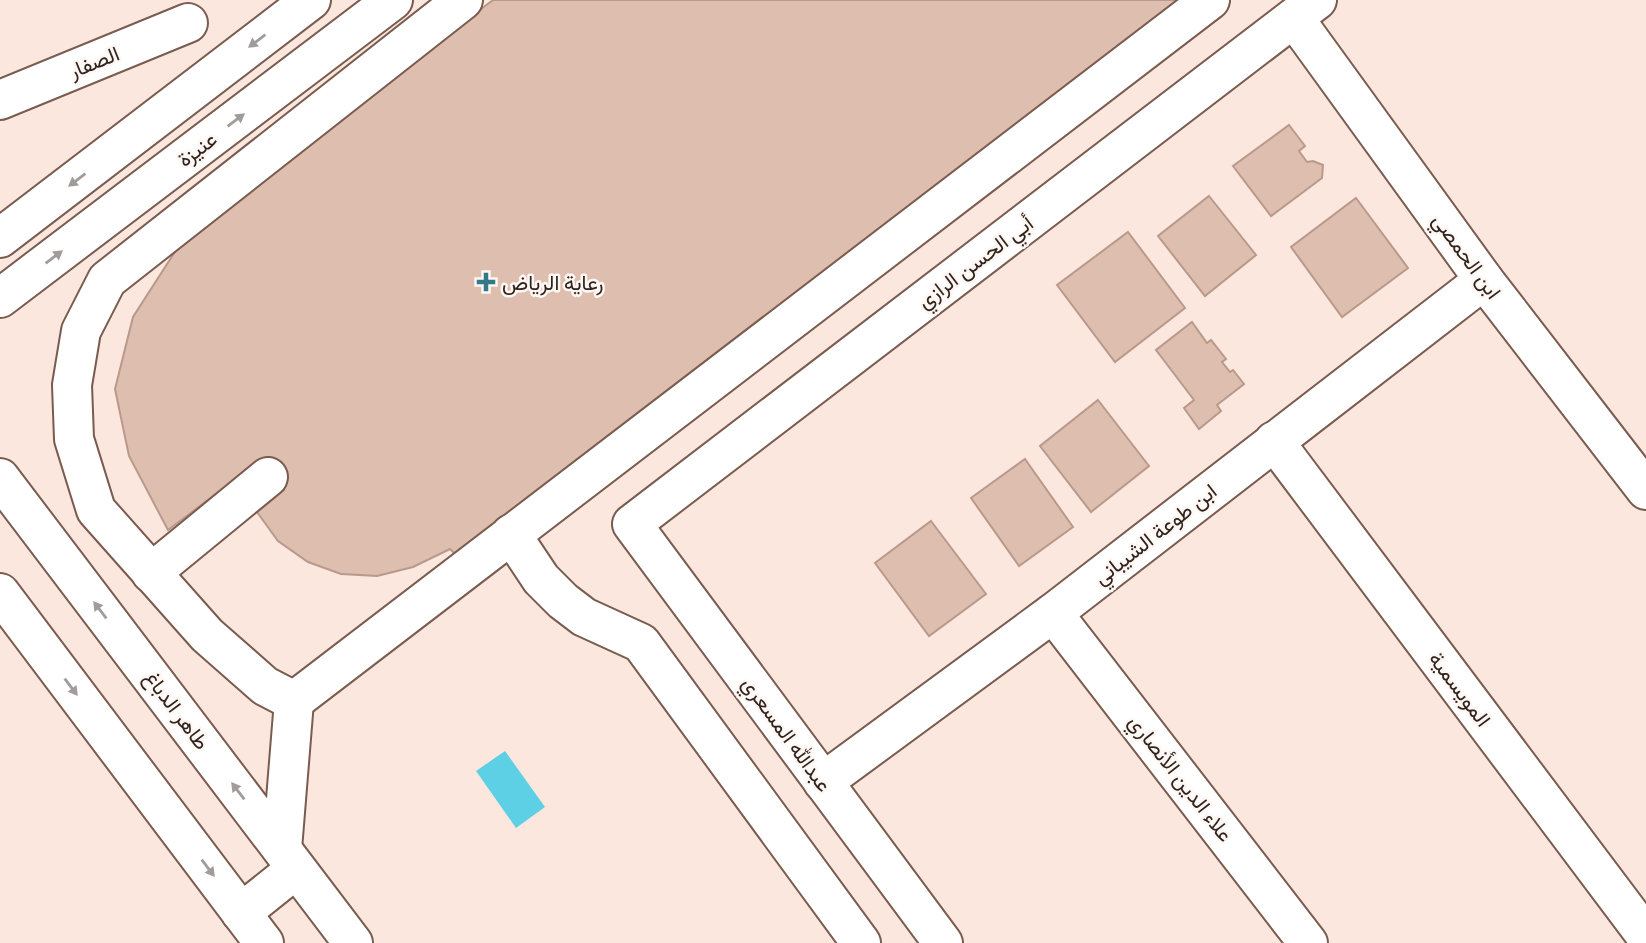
<svg xmlns="http://www.w3.org/2000/svg" width="1646" height="943" font-family="Cabin,Vazirmatn,sans-serif">
<style>
.water{fill:#5ed0e6}
.building{fill:#debeae;stroke:#b9998b;stroke-width:2}
.lines{fill:none;stroke-linecap:round;stroke-linejoin:round}
.minor-casing{stroke:#795c4f;stroke-width:42}
.minor{stroke:#fff;stroke-width:38}
.oneway{fill:#a19c99}
.poi-dot{fill:#337986;stroke:#fef7f4;stroke-width:2.5}
.labels{text-anchor:middle;dominant-baseline:central;stroke-width:5;stroke-linejoin:round;paint-order:stroke}
.street-label{font-size:21px;fill:#2f231d;stroke:#fef7f4}
.poi-label{font-size:21px;fill:#2f231d;stroke:#fef7f4;text-anchor:start}
</style>
<rect width="100%" height="100%" fill="#fbe7dd"/>
<!-- water -->
<polygon class="water" points="505,751 545,807 516,828 476,771"/>
<!-- building -->
<g class="building">
<polygon points="493,0 1184,0 458,557 450,549 413,567 377,576 341,574 308,562 278,541 257,512 284,490 261,460 168,530 129,456 115,389 133,317 178,247 384,83"/>
<polygon points="1289,125 1305,146 1299,151 1307,162 1313,161 1323,165 1322,178 1271,216 1233,166"/>
<polygon points="1209,196 1256,255 1205,296 1158,236"/>
<polygon points="1356,198 1408,268 1342,317 1291,247"/>
<polygon points="1128,232 1185,308 1115,362 1057,285"/>
<polygon points="1192,322 1207,343 1211,340 1226,359 1222,362 1230,372 1233,370 1244,384 1217,405 1221,411 1199,429 1184,408 1194,400 1156,350"/>
<polygon points="1098,400 1149,466 1091,512 1040,446"/>
<polygon points="1025,459 1073,527 1019,566 971,498"/>
<polygon points="931,521 986,594 929,636 875,563"/>
</g>
<g class="lines">
<!-- minor casing -->
<g class="minor-casing">
<g id="minor">
<polyline points="1294,18 1484,280 1646,490"/>
<polyline points="0,100 188,23"/>
<polyline points="0,238 311,0"/>
<polyline points="0,298 393,0"/>
<polyline points="1274,441 1646,936"/>
<polyline points="0,478 353,943"/>
<polyline points="511,534 541,579 563,601 584,617 641,643 861,943"/>
<polyline points="151,573 268,477"/>
<polyline points="0,593 264,943"/>
<polyline points="1053,613 1308,943"/>
<polyline points="294,701 1210,0"/>
<polyline points="823,782 1053,613 1484,280"/>
<polyline points="282,849 294,701 265,686 207,635 96,510 74,439 72,385 81,331 107,280 463,0"/>
<polyline points="241,913 296,869"/>
<polyline points="943,943 632,524 1317,0"/>
</g>
</g>
<!-- minor -->
<use href="#minor" class="minor"/>
</g>
<!-- one-way arrows -->
<defs><path id="oneway-solid" d="M-6-.8H1V-3.2L6.5 0L1 3.2V.8H-6Z" transform="scale(1.75)"/></defs>
<g class="oneway">
<use href="#oneway-solid" transform="translate(257 41) rotate(143)"/>
<use href="#oneway-solid" transform="translate(236 120) rotate(-37)"/>
<use href="#oneway-solid" transform="translate(77 180) rotate(143)"/>
<use href="#oneway-solid" transform="translate(54 257) rotate(-37)"/>
<use href="#oneway-solid" transform="translate(100 610) rotate(-127)"/>
<use href="#oneway-solid" transform="translate(71 687) rotate(53)"/>
<use href="#oneway-solid" transform="translate(238 791) rotate(-127)"/>
<use href="#oneway-solid" transform="translate(208 868) rotate(53)"/>
</g>
<!-- markers -->
<path class="poi-dot" d="M482.5 271.5h7v7h7v7h-7v7h-7v-7h-7v-7h7z"/>
<g class="labels">
<!-- street labels -->
<g class="street-label">
<text transform="translate(94 62) rotate(-22)">الصفار</text>
<text transform="translate(197 149) rotate(-37)">عنيزة</text>
<text transform="translate(1467 256) rotate(54)">ابن الحمصي</text>
<text transform="translate(975 262) rotate(-37)">أبي الحسن الرازي</text>
<text transform="translate(1155 534) rotate(-38)">ابن طوعة الشيباني</text>
<text transform="translate(1460 689) rotate(53)">المويسمية</text>
<text transform="translate(177 710) rotate(53)">طاهر الدباغ</text>
<text transform="translate(787 734) rotate(54)">عبدالله المسعري</text>
<text transform="translate(1181 778) rotate(52)">علاء الدين الأنصاري</text>
</g>
<!-- poi labels -->
<g class="poi-label">
<text x="502" y="282">رعاية الرياض</text>
</g>
</g>
</svg>
